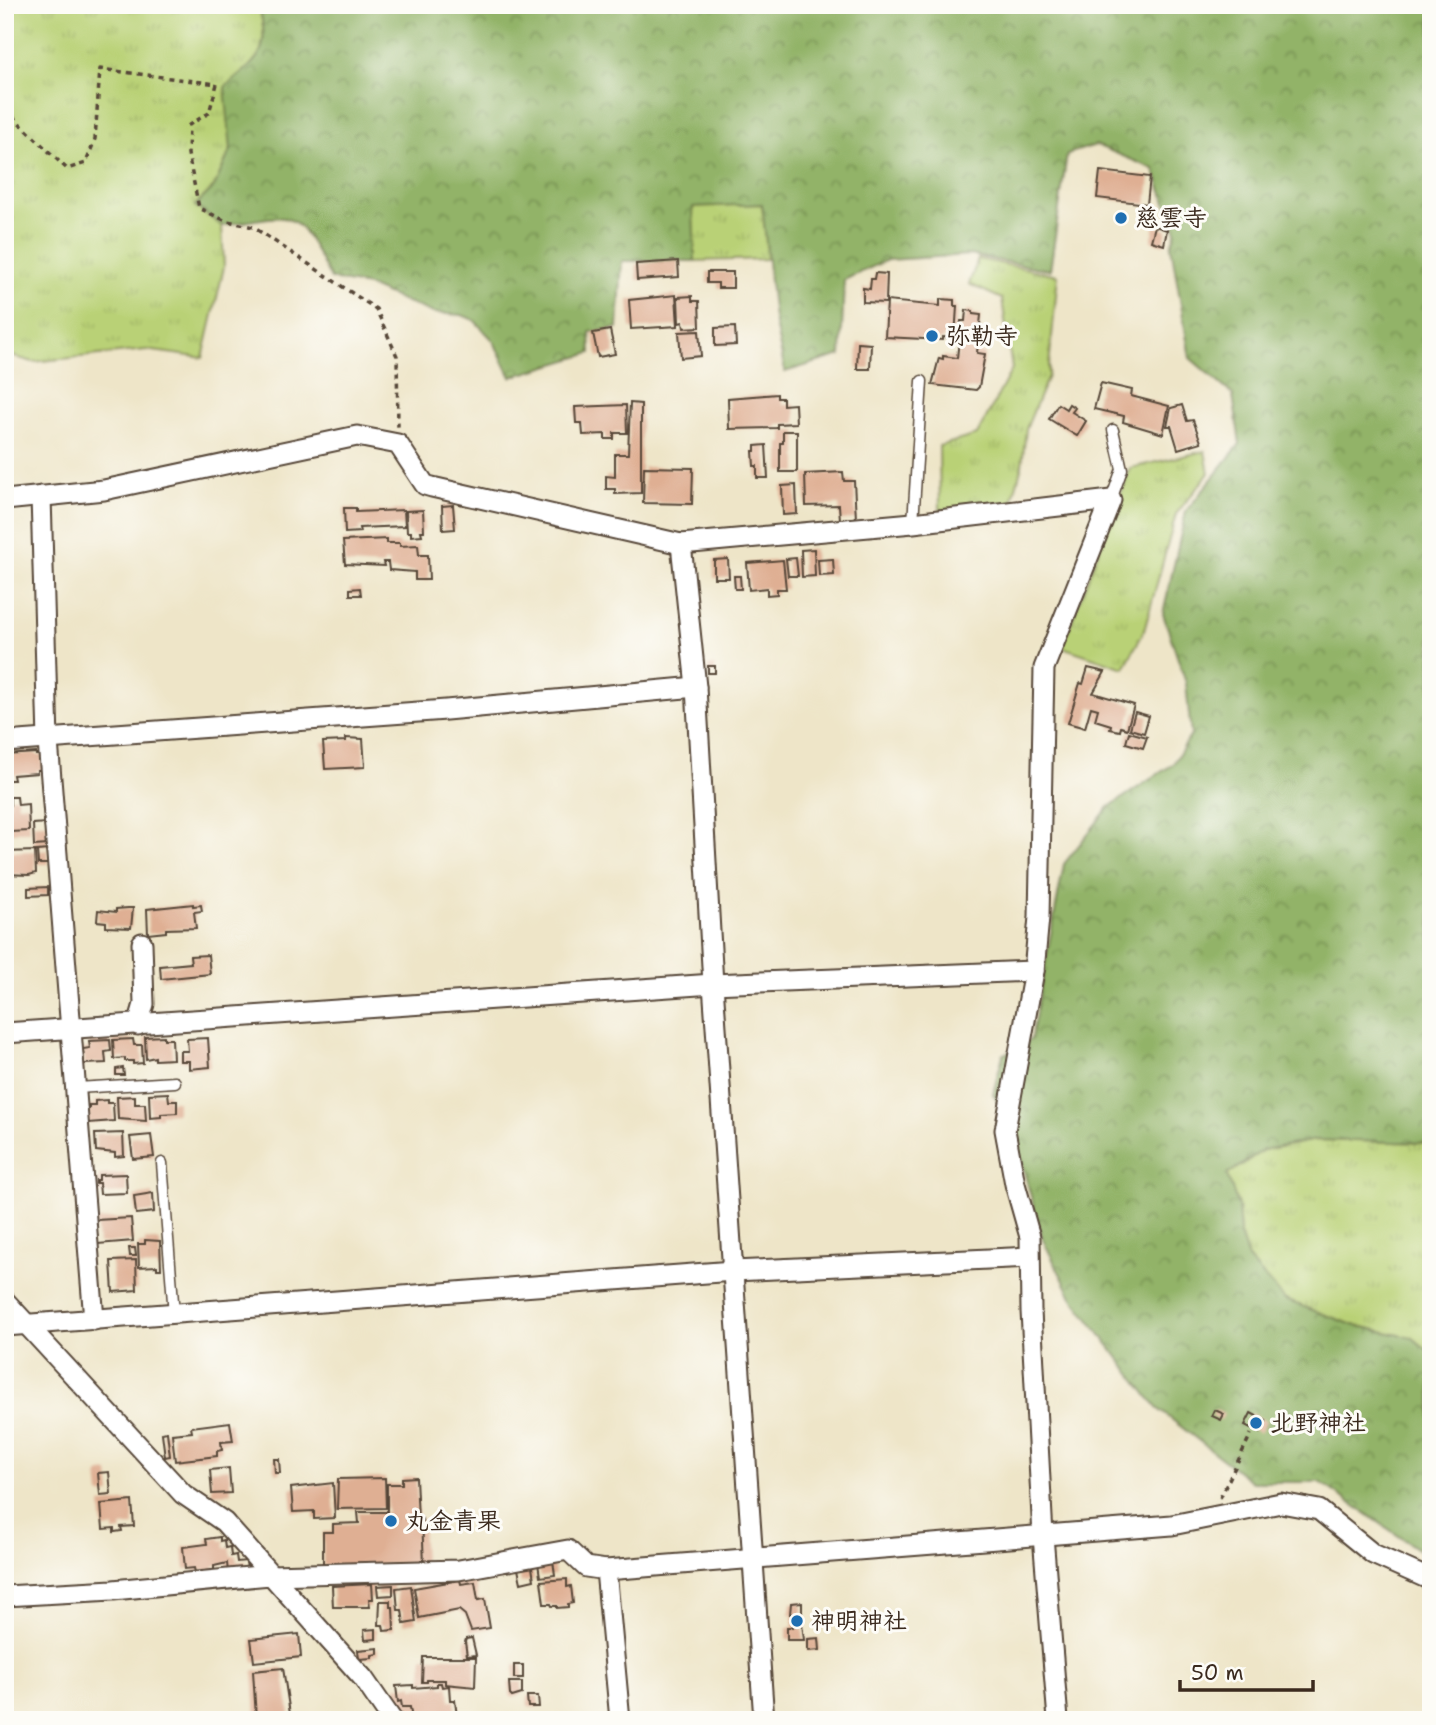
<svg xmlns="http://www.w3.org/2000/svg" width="1436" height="1725" font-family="'Shantell Sans','Klee One',sans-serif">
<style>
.grass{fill:url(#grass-tufts);stroke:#7a7e4a;stroke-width:2}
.forest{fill:url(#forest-crowns);stroke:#666e42;stroke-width:2}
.building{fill:#dfaf93}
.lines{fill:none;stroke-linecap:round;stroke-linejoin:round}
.service-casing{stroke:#564638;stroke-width:13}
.minor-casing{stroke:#564638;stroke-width:23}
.path{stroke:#564638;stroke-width:3.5;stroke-dasharray:5 5;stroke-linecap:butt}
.service{stroke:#fff;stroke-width:10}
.minor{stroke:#fff;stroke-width:19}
.poi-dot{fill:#1f6fb2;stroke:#fdfcf7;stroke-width:2.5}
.labels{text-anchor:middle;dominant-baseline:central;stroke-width:6;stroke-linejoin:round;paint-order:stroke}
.poi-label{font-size:24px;font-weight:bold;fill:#3b2a1e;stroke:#fdfcf7;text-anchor:start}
</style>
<defs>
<pattern id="grass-tufts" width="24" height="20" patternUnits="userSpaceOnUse" patternTransform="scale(1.75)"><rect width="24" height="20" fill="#b9d176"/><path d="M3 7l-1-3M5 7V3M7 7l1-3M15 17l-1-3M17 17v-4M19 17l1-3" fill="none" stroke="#a0b466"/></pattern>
<pattern id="forest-crowns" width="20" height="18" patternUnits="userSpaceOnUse" patternTransform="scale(1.75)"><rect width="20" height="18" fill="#92b367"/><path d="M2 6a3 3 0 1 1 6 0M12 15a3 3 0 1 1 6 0" fill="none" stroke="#789254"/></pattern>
</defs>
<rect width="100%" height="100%" fill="#fdfcf7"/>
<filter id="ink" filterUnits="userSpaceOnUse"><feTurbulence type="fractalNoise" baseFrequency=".0143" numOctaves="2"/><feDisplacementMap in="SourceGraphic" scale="14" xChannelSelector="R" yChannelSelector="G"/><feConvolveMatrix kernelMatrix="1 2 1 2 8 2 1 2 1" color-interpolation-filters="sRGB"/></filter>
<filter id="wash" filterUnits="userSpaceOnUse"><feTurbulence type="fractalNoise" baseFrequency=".00686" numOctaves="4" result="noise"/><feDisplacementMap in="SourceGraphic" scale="28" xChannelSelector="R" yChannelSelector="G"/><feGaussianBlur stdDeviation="1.57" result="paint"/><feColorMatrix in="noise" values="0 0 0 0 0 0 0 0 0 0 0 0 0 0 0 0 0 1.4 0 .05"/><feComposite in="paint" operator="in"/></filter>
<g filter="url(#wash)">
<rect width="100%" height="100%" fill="#eee5c8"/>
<!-- grass -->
<g class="grass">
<path d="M 5,5 L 258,5 C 273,51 258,60 226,87 L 231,149 L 214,187 L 195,206 L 222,226 L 224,267 L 203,358 L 146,350 L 33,362 L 5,354 Z"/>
<polygon points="762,204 768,259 695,261 692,206"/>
<polygon points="978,259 1058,275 1048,376 1026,429 1022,465 1012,502 940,510 939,446 977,435 1012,369 1002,299 969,284"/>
<polygon points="1205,451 1209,473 1176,514 1144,631 1124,668 1062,647 1130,468"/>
<polygon points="1316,1140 1431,1143 1431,1353 1413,1338 1353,1325 1285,1300 1248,1259 1240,1234 1238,1205 1226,1175 1263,1150"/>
</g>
<!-- forest -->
<path class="forest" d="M 258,5 L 1431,5 L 1431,1143 L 1316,1140 L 1263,1150 L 1227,1175 L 1238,1205 L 1240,1234 L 1248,1259 L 1285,1300 L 1353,1325 L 1413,1338 L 1431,1353 L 1431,1558 L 1320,1482 L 1252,1482 L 1157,1408 L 1072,1297 L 1043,1240 L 1011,1124 L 993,1094 L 1003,1055 L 1031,1039 L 1064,864 L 1109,807 L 1173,764 L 1191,735 L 1186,683 L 1163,614 L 1186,511 L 1240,444 L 1233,395 L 1190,358 L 1171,246 L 1176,231 L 1154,169 L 1096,145 L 1067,154 L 1050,270 L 970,255 L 887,260 L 844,280 L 841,355 L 785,372 L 774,319 L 762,204 L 693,207 L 695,261 L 622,261 L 618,328 L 590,332 L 591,353 L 511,377 L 493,340 L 474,320 L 462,315 L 433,313 L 368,286 L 331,279 C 294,209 300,211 222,226 L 195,206 L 214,187 L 231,149 L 225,87 C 258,60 273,51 258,5 Z"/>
<g id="blocks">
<!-- building -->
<g class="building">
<polygon points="1100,171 1150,177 1147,204 1097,198"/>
<polygon points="1155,226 1167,230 1164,245 1151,241"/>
<polygon points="678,261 679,277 637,280 636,264"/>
<polygon points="707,272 733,272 733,288 718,288 718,283 707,283"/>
<polygon points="875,273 887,274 886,303 863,302 863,288 870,289 871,279 874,279"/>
<polygon points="676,295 678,326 631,329 629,300"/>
<polygon points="692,296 692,301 699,301 700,327 684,328 683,322 679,323 678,297"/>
<polygon points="940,299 954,300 954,306 957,306 955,338 943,337 943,340 885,337 887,301 940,306"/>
<polygon points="966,310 973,311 973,314 981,315 977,353 985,354 979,387 976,390 932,385 939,358 943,359 943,356 957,358 961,321 965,321"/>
<polygon points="735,327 736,345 715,346 715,328"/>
<polygon points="610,330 615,354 598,357 593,333"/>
<polygon points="699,331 701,356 681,358 679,332"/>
<polygon points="858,343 871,344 870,369 857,369"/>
<polygon points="1101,383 1132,390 1131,396 1169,406 1163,434 1123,422 1124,416 1094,409"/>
<polygon points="777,394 777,398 783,398 783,405 795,404 796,423 777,424 777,428 729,429 728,398"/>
<polygon points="630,403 641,404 641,493 615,494 615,489 606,489 606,476 615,477 615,454 628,454"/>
<polygon points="1058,404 1066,409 1069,404 1075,408 1072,412 1086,421 1077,436 1049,419"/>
<polygon points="626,405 627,433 614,433 614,439 605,439 605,434 583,435 582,423 576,423 575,407"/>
<polygon points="1182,405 1187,421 1193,420 1201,442 1178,449 1171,426 1167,426 1171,408"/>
<polygon points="783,431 797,431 797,472 780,472 780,443 783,443"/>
<polygon points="766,445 768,478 757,478 757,466 754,466 753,451 755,451 755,446"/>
<polygon points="644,467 693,468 692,504 643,503"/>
<polygon points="843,472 844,481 854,481 856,519 840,520 839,505 806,506 805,474"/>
<polygon points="796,485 797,514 783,515 782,486"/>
<polygon points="453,505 455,529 443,530 442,506"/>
<polygon points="344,508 356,508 356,512 404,510 405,526 359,528 360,532 345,533"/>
<polygon points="423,510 424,531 421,531 422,535 411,536 411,532 407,532 406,511"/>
<polygon points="387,539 387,543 400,543 400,546 418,545 419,555 428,555 429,580 415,580 415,572 389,570 388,562 383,562 384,566 345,564 343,541"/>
<polygon points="814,549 815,576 802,577 801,550"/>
<polygon points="796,558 798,576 788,576 786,559"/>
<polygon points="728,559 729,578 714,578 714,560"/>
<polygon points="833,559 834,575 819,576 818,560"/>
<polygon points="783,560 786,589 777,589 777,594 767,595 767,588 749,590 747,563"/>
<polygon points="734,576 740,576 741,589 735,589"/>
<polygon points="360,588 361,595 350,595 350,589"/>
<rect x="708" y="666" width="7" height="7"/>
<polygon points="1088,668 1105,672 1093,693 1134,705 1127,729 1121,727 1120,731 1110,729 1111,725 1095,720 1098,709 1091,707 1085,728 1068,723 1080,683 1083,684"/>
<polygon points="1135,712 1149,716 1144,733 1130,729"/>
<polygon points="1129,732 1147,737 1143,748 1126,743"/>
<polygon points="346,738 363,739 365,767 325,769 323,742 346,741"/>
<polygon points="36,753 36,755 42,755 43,770 37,770 37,773 13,775 14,780 5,780 5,755"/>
<polygon points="10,797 17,797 18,805 28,804 29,831 10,832 10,829 5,829 5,805 10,805"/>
<polygon points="47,823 48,845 34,846 33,824"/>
<polygon points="48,850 49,864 38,864 37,851"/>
<polygon points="35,851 36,873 29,875 5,874 5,852"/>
<polygon points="48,887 48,895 28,896 28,888"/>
<polygon points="193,904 193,906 201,905 202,911 194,912 196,928 166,929 166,932 148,934 147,909"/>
<polygon points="128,908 133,908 131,928 106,927 106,922 97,921 98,910 116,912 116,909"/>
<polygon points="208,955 210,974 161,979 160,966 191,963 190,956"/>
<polygon points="164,1036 164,1039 172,1039 173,1059 155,1060 155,1057 146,1059 145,1037"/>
<polygon points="208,1038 210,1067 189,1069 189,1061 180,1061 180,1051 188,1051 187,1039"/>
<polygon points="133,1039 134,1045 142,1045 143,1063 133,1064 133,1061 125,1061 125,1058 114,1059 113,1040"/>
<polygon points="110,1040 111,1051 105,1052 106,1063 84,1064 83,1049 90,1048 89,1041"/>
<polygon points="123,1068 124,1075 116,1075 116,1069"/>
<polygon points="168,1093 169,1101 177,1101 177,1113 161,1114 161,1117 150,1118 149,1094"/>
<polygon points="135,1096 135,1104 145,1104 146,1121 118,1119 117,1097"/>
<polygon points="107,1100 107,1103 113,1103 114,1121 88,1123 87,1109 89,1109 89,1105 95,1105 95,1101"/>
<polygon points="123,1133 124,1156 115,1157 115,1153 96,1151 95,1134"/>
<polygon points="151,1135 154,1157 133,1159 130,1137"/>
<polygon points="126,1174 127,1193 100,1194 99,1183 96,1183 96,1180 99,1180 99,1175"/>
<polygon points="153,1193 154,1212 136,1214 134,1196"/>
<polygon points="131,1218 133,1241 98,1244 96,1220"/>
<polygon points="145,1240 160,1241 161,1269 157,1269 157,1266 139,1267 138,1244 145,1244"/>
<polygon points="129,1248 135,1248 136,1256 130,1256"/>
<polygon points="136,1260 137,1290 113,1292 111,1261"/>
<polygon points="1215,1410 1224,1414 1221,1420 1212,1416"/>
<polygon points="1251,1413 1266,1421 1260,1433 1245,1425"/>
<polygon points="230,1422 233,1441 221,1442 222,1450 217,1451 217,1456 175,1461 172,1434 192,1432 191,1427"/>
<polygon points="167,1432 170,1456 165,1457 162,1433"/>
<polygon points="274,1459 279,1459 280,1473 275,1473"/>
<polygon points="229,1468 231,1493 212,1494 210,1470"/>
<polygon points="109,1472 111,1494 100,1495 98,1473"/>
<polygon points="416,1477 418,1519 422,1519 424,1564 323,1566 323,1532 333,1532 333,1524 359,1523 358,1512 387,1512 387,1484 402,1484 402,1478"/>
<polygon points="385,1478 386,1508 337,1509 338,1479"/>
<polygon points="333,1483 335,1518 314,1519 314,1511 293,1512 291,1488"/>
<polygon points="132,1501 134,1526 121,1527 122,1531 114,1532 114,1528 103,1529 101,1504"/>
<polygon points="220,1537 220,1541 224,1540 225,1548 230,1547 231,1556 236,1555 237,1562 246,1561 247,1570 228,1572 227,1563 214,1566 214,1570 195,1572 194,1568 185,1569 183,1547 207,1544 206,1539"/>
<polygon points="553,1561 555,1575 540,1577 538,1563"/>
<polygon points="532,1567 534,1580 521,1583 518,1569"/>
<polygon points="567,1579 567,1587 571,1586 573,1603 568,1604 568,1607 557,1608 557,1606 552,1606 551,1604 544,1604 541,1581"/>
<polygon points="460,1580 461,1584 475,1582 478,1600 485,1599 490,1628 471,1631 465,1615 459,1610 419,1618 414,1588"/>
<polygon points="372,1584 373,1599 369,1599 370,1607 333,1607 332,1586"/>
<polygon points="393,1585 393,1595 378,1596 377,1586"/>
<polygon points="411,1586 416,1622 404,1624 402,1610 398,1610 396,1588"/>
<polygon points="380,1601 390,1601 390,1607 393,1607 394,1630 384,1631 383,1625 379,1625"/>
<polygon points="802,1602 802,1614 790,1614 791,1603"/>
<polygon points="792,1616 801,1616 804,1640 787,1640 787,1627 793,1627"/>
<polygon points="376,1629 376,1639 365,1640 364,1630"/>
<polygon points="299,1634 301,1657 254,1662 251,1639"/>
<polygon points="472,1638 476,1655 467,1656 465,1642 466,1639"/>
<polygon points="819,1638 820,1650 808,1651 808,1639"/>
<polygon points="378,1648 378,1654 372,1655 372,1658 359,1659 358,1650"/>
<polygon points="423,1657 476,1657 475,1687 445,1684 445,1680 427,1680 427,1682 422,1682"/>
<rect x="514" y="1665" width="9" height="13"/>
<polygon points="283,1668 290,1714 256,1718 253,1671"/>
<polygon points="509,1682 522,1682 522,1694 512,1697 510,1695"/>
<polygon points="437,1683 441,1683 442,1687 449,1686 450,1700 455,1700 457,1717 451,1717 452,1720 412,1720 410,1707 402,1707 401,1701 398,1702 396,1686 413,1685 413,1688 437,1686"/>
<polygon points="527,1696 538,1696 539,1707 528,1707"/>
</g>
</g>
</g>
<g filter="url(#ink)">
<use href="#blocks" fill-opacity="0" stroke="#564638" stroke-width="2"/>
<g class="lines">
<!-- service casing -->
<g class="service-casing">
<g id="service">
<polyline points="1111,500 1122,469 1113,430"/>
<polyline points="913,523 922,381"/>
<polyline points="77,1088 175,1082"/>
<polyline points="162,1163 174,1314"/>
</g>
</g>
<!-- minor casing -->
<g class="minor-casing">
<g id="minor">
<polyline points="41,496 48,741 94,1320"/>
<polyline points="5,500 104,490 357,436 398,444 425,485 432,487 681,544 913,523 1111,500 1044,668 1039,917 1034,971 1005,1130 1015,1184 1030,1237 1031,1311 1043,1536 1058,1720"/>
<polyline points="681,544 696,687 713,984 764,1720"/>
<polyline points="5,742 446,710 696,687"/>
<polyline points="138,1025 144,1004 142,943"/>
<polyline points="5,1033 713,984 1034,971"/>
<polyline points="5,1301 183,1494 224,1522 363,1678 392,1720"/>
<polyline points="5,1326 733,1271 1029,1257"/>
<polyline points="606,1570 620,1720"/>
<polyline points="5,1596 113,1590 270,1575 459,1570 568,1550 586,1567 606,1570 1172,1525 1281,1503 1319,1510 1373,1554 1431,1580"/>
</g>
</g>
<!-- path -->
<g class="path">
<polyline points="5,109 67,169 86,163 95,139 100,69 217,84 209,113 189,125 188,154 199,208 224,220 253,227 376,309 397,356 398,428"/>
<polyline points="1220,1498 1251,1434"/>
</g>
<!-- service -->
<use href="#service" class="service"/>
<!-- minor -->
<use href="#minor" class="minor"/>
</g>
</g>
<!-- markers -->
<g class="poi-dot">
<circle cx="1121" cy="218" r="7"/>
<circle cx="932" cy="336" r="7"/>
<circle cx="1256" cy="1423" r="7"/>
<circle cx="391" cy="1521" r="7"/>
<circle cx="797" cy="1621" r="7"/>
</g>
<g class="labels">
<!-- poi labels -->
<g class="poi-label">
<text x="1135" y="218">慈雲寺</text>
<text x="946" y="336">弥勒寺</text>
<text x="1270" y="1423">北野神社</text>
<text x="405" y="1521">丸金青果</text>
<text x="811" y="1621">神明神社</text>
</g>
</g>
<!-- margin -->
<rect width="1436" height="1725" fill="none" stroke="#fdfcf7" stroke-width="28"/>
<!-- scale -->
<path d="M1180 1680v10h133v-10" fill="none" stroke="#3b2a1e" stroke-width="3.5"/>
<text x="1191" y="1680" font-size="21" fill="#3b2a1e" stroke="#fdfcf7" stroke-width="5" paint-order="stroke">50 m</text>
</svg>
